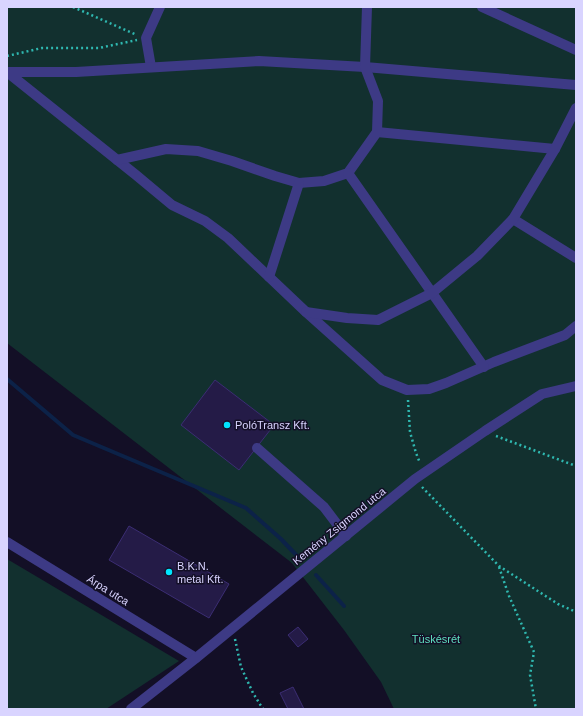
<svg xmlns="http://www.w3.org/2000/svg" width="583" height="716" font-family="Arial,sans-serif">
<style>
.green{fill:#12302f}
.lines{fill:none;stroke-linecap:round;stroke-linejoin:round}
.stream{stroke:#0c2248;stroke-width:4}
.building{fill:#241b47;stroke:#3b2d73}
.path{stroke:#2fb8b0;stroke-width:2.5;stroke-dasharray:2 3;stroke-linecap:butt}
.minor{stroke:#3d3a85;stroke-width:10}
.poi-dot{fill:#00e5ff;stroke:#130f26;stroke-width:1.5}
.labels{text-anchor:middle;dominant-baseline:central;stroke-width:3;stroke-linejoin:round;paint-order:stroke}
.poi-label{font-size:11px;fill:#d9d4ff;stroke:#130f26;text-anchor:start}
.street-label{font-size:11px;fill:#d9d4ff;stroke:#130f26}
.park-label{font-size:11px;fill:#5fe0c0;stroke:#130f26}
</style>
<rect width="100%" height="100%" fill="#130f26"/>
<!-- green -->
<g class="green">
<polygon points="7,7 576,7 576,709 394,709 381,682 344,630 292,563 7,343"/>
<polygon points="7,559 179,661 106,709 7,709"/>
</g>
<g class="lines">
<!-- stream -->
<g class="stream">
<polyline points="7,379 73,435 246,508 281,539 300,559"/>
<polyline points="316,575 344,606"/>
</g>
</g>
<!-- building -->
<g class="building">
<polygon points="215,380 274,425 239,470 181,425"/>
<polygon points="129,526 229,584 209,618 109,560"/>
<polygon points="298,627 308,639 298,647 288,635"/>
<polygon points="293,687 304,709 288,709 280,693"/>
</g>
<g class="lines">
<!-- path -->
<g class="path">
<polyline points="73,7 137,35"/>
<polyline points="7,56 42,48 99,48 137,40"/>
<polyline points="408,400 410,432 416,453 420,463"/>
<polyline points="496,436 576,466"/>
<polyline points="422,487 499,566 558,604 576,612"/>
<polyline points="499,567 509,596 534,652 530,675 536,709"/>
<polyline points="235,639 241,667 253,693 263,709"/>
</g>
<!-- minor -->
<g class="minor">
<polyline points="482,7 576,50"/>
<polyline points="151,67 146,38 160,7"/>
<polyline points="7,72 136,175 172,205 205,221 228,238 306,312 382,380 407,390 429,389 446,383 494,362 565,335 576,326"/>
<polyline points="7,72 76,72 259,61 365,67 576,85"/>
<polyline points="377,132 555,149"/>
<polyline points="117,160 166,149 198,151 232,161 275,176 299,183 324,181 348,173 377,132 378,101 365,67 367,7"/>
<polyline points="348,173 484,367"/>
<polyline points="513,219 576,258"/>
<polyline points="269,277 299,183"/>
<polyline points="306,312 347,318 378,320 432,293 477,256 513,219 555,149 576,108"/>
<polyline points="257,448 324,507 346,536"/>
<polyline points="7,542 196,658"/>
<polyline points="131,709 196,658 415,479 485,431 542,394 576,386"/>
</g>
</g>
<!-- markers -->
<g class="poi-dot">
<circle cx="227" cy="425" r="4"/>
<circle cx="169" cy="572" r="4"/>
</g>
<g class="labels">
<!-- poi labels -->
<g class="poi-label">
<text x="235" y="425">PolóTransz Kft.</text>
<text x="177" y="566">B.K.N.<tspan x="177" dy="13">metal Kft.</tspan></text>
</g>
<!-- street labels -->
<g class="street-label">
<text transform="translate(339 526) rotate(-39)">Kemény Zsigmond utca</text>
<text transform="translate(108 590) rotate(32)">Árpa utca</text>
</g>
<!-- park labels -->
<g class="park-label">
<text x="436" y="639">Tüskésrét</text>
</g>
</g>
<!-- border -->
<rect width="583" height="716" fill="none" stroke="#d9d4ff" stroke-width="16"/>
</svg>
